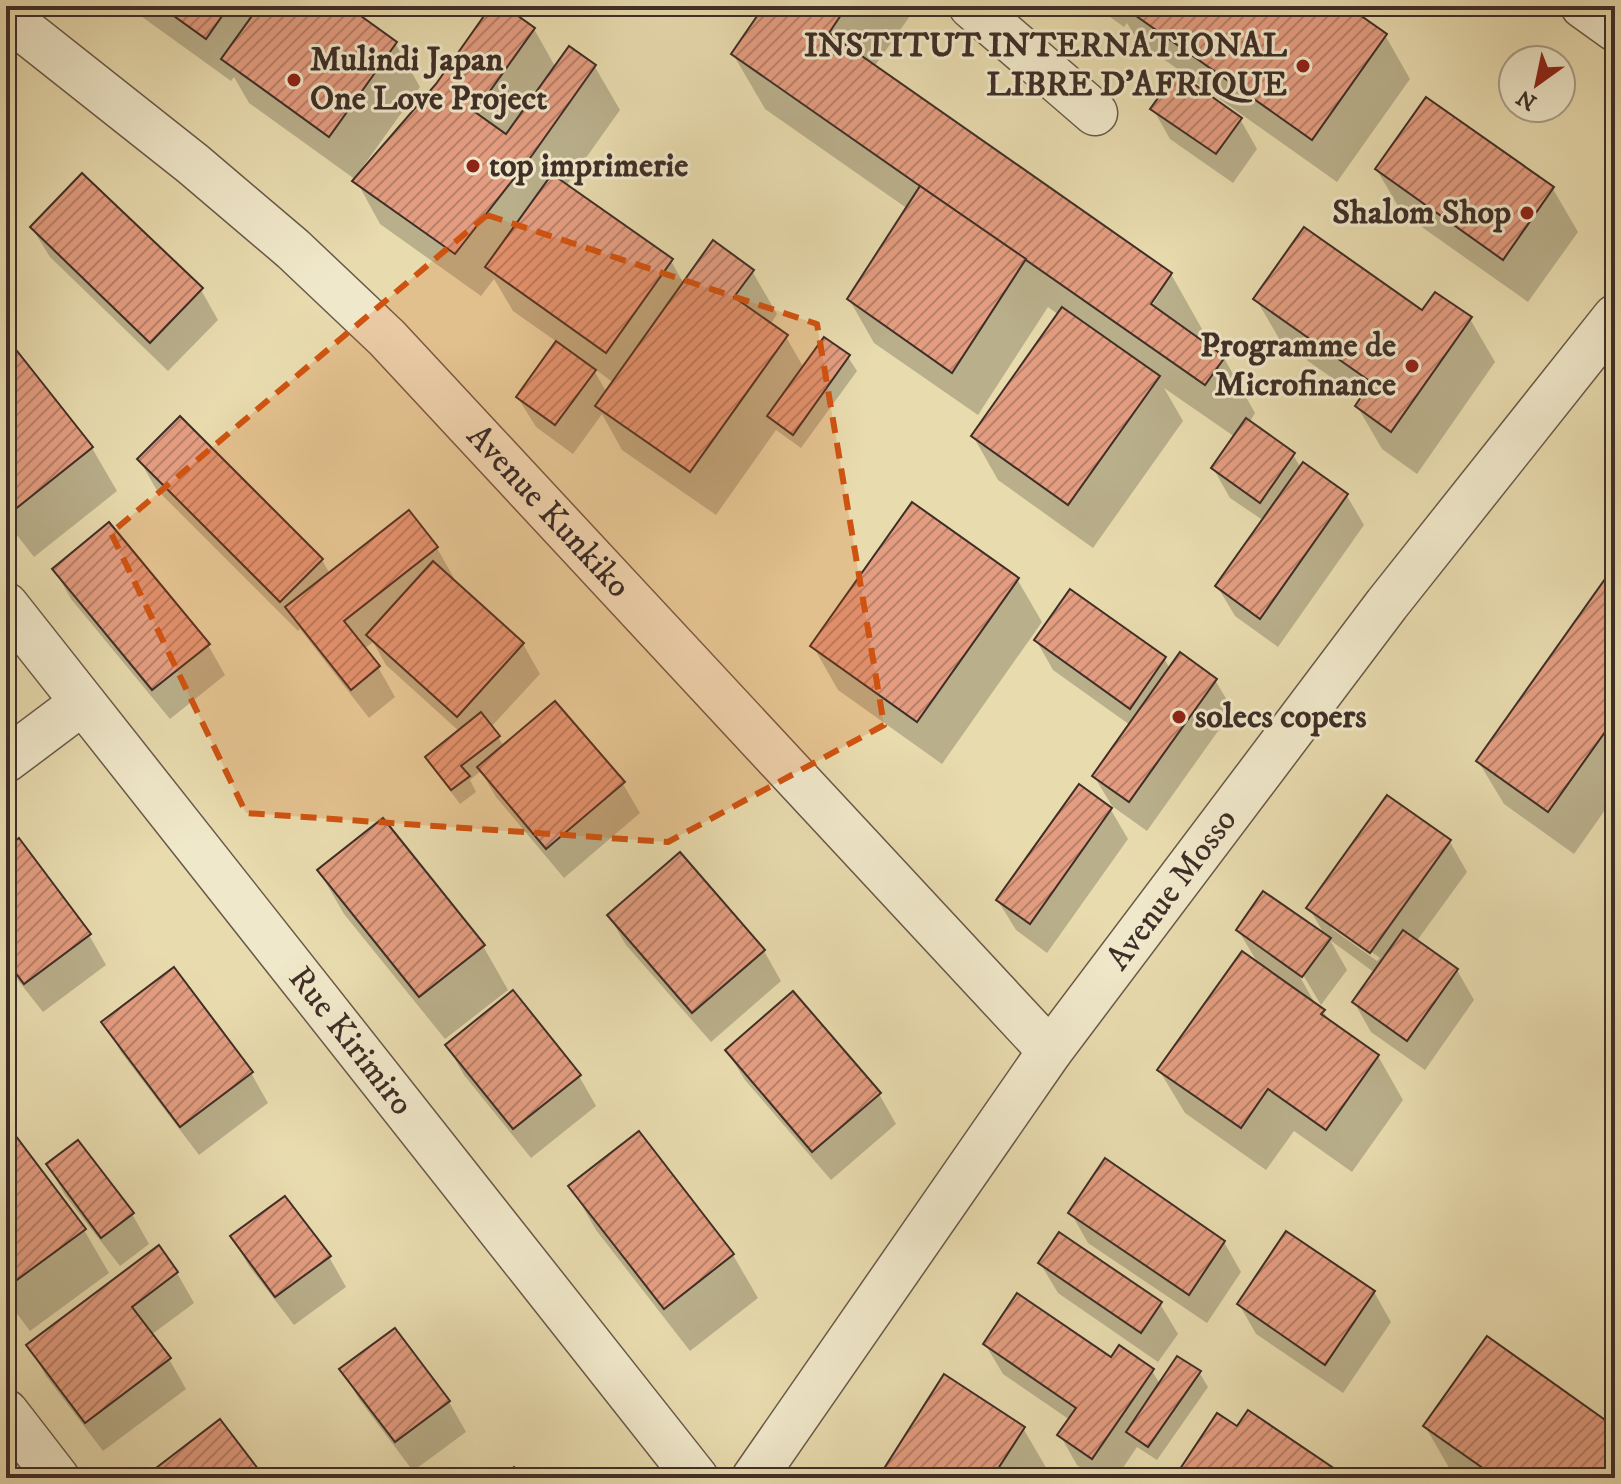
<svg xmlns="http://www.w3.org/2000/svg" width="1621" height="1484" font-family="'IM FELL DW Pica',serif">
<style>
.shadow{fill:#0003;fill-rule:evenodd}
.building{fill:url(#building-hatch);stroke:#3f2e27;stroke-width:2}
.lines{fill:none;stroke-linecap:round;stroke-linejoin:round}
.minor-casing{stroke:#695949;stroke-width:47}
.minor{stroke:#f0e8ca;stroke-width:44}
.marked{fill:#cf5310;fill-opacity:0.2;stroke:#cf5310;stroke-width:6;stroke-dasharray:16 10;stroke-linejoin:round}
.poi-dot{fill:#8f2418;stroke:#f0e8ca;stroke-width:3}
.labels{text-anchor:middle;dominant-baseline:central;stroke-width:6;stroke-linejoin:round;paint-order:stroke}
.poi-label{font-size:34px;font-weight:bold;fill:#3f2e27;stroke:#f0e8ca;text-anchor:end}
.street-label{font-size:34px;fill:#3f2e27;stroke:#f0e8ca}
</style>
<defs>
<pattern id="building-hatch" width="6" height="6" patternUnits="userSpaceOnUse" patternTransform="scale(2)"><rect width="6" height="6" fill="#e49d80"/><path d="M-1 1l2-2M0 6l6-6M5 7l2-2" fill="none" stroke="#ba8069"/></pattern>
</defs>
<rect width="100%" height="100%" fill="#e8dbae"/>
<filter id="stains"><feTurbulence type="fractalNoise" baseFrequency=".0025" numOctaves="4"/><feColorMatrix values="0 0 0 0 .2 0 0 0 0 .09 0 0 0 0 .02 0 0 0 .5 -.17"/></filter>
<radialGradient id="worn" r=".72"><stop offset=".6" stop-color="#630" stop-opacity="0"/><stop offset="1" stop-color="#630" stop-opacity=".3"/></radialGradient>
<!-- shadow -->
<g class="shadow">
<path d="M 127,6 L 343,6 L 395,43 L 420,87 L 362,168 L 365,170 L 437,85 L 494,6 L 501,6 L 534,29 L 556,68 L 595,67 L 620,110 L 566,186 L 671,261 L 684,284 L 752,271 L 777,314 L 770,325 L 786,337 L 804,368 L 848,357 L 857,371 L 801,448 L 776,430 L 716,515 L 622,450 L 602,414 L 573,454 L 536,427 L 518,398 L 557,342 L 513,311 L 494,279 L 481,296 L 380,224 L 356,180 L 249,103 L 234,77 L 231,81 ZM 592,367 L 614,383 L 607,393 Z"/>
<path d="M 766,6 L 917,6 L 874,67 L 1171,274 L 1202,329 L 1196,339 L 1224,358 L 1255,413 L 1249,423 L 1293,455 L 1301,468 L 1347,496 L 1364,525 L 1278,647 L 1235,616 L 1217,586 L 1264,521 L 1230,498 L 1213,468 L 1235,437 L 1164,388 L 1183,421 L 1093,548 L 998,480 L 973,436 L 1059,315 L 1048,307 L 978,415 L 874,343 L 849,299 L 908,209 L 765,109 L 733,54 ZM 1156,293 L 1160,293 L 1147,314 Z"/>
<polygon points="1095,6 1344,6 1385,35 1410,79 1337,182 1138,41 1127,23 1124,27"/>
<polygon points="1153,109 1240,119 1257,149 1233,183 1170,139"/>
<polygon points="1377,170 1553,189 1578,232 1528,302 1402,213"/>
<polygon points="32,228 201,290 218,320 168,371 50,257"/>
<polygon points="1256,299 1423,313 1470,319 1495,362 1417,474 1382,449 1357,406 1362,399 1281,342"/>
<polygon points="6,340 92,448 117,491 34,557 6,521"/>
<polygon points="180,419 322,560 330,574 437,548 454,578 451,579 523,644 540,674 491,727 504,746 623,784 640,813 564,878 496,797 481,771 470,780 476,792 460,804 436,772 427,757 460,732 386,665 373,642 364,649 378,667 395,697 369,718 300,629 298,631 156,489 139,459"/>
<polygon points="54,569 208,645 225,675 170,719 71,599"/>
<polygon points="1615,569 1615,796 1574,854 1504,804 1478,761"/>
<polygon points="1017,579 1042,622 942,764 838,690 813,646"/>
<polygon points="1036,640 1164,658 1170,669 1215,680 1233,710 1147,831 1112,806 1094,776 1130,725 1053,670"/>
<polygon points="1111,810 1128,839 1047,953 1016,930 998,901"/>
<path d="M 1450,842 L 1467,872 L 1416,942 L 1457,970 L 1474,1000 L 1425,1070 L 1371,1032 L 1354,1002 L 1375,973 L 1330,940 L 1347,970 L 1321,1005 L 1299,968 L 1296,970 L 1317,1007 L 1323,1011 L 1330,1022 L 1378,1056 L 1403,1100 L 1352,1172 L 1294,1131 L 1266,1170 L 1185,1113 L 1159,1070 L 1259,965 L 1238,930 L 1326,937 L 1309,908 ZM 1331,923 L 1380,958 L 1377,961 L 1331,928 Z"/>
<polygon points="6,851 89,935 106,965 43,1012 6,965"/>
<polygon points="679,855 764,951 781,981 711,1042 626,945 609,916"/>
<polygon points="319,871 483,946 508,990 445,1039 344,914"/>
<polygon points="103,1022 251,1073 268,1103 199,1155 121,1052"/>
<polygon points="447,1045 579,1076 596,1106 531,1158 464,1075"/>
<polygon points="727,1051 879,1094 896,1124 831,1180 745,1080"/>
<polygon points="6,1126 84,1230 109,1273 30,1331 6,1299"/>
<polygon points="639,1134 733,1255 758,1298 690,1351 596,1230 571,1187"/>
<polygon points="48,1165 132,1214 149,1244 120,1266 65,1195"/>
<polygon points="1071,1213 1224,1242 1241,1272 1207,1323 1088,1243"/>
<polygon points="232,1237 329,1257 346,1287 294,1325 249,1266"/>
<polygon points="158,1248 177,1273 194,1303 151,1335 169,1359 186,1389 103,1451 46,1376 29,1346"/>
<polygon points="1040,1263 1160,1304 1178,1334 1158,1362 1058,1293"/>
<polygon points="1374,1292 1391,1322 1343,1393 1256,1334 1239,1304"/>
<polygon points="985,1344 1112,1360 1152,1371 1160,1384 1199,1372 1208,1387 1157,1460 1137,1447 1116,1478 1096,1478 1077,1465 1060,1435 1070,1420 1003,1374"/>
<polygon points="342,1370 449,1402 466,1432 413,1471 359,1399"/>
<polygon points="1425,1426 1615,1429 1615,1478 1455,1478"/>
<polygon points="1023,1428 1048,1471 1044,1478 880,1478"/>
<polygon points="1238,1429 1333,1470 1338,1478 1176,1478"/>
</g>
<!-- building -->
<g class="building">
<polygon points="160,6 229,6 206,39"/>
<polygon points="259,6 347,6 397,42 329,137 221,59"/>
<polygon points="491,6 504,6 535,28 475,112 506,134 569,46 596,65 533,154 455,254 352,181 436,84"/>
<polygon points="764,6 847,6 829,33 1172,273 1151,304 1225,357 1205,385 731,54"/>
<polygon points="1122,6 1347,6 1387,34 1312,140"/>
<polygon points="1177,72 1242,118 1216,154 1150,109"/>
<polygon points="1426,97 1554,187 1503,260 1375,169"/>
<polygon points="82,173 203,288 150,343 30,227"/>
<polygon points="552,174 673,259 606,353 485,267"/>
<polygon points="920,186 1026,259 952,373 847,299"/>
<polygon points="1304,227 1422,310 1435,292 1472,317 1391,432 1355,406 1371,382 1253,299"/>
<polygon points="713,240 754,270 734,297 788,335 690,472 595,406"/>
<polygon points="1062,307 1160,376 1068,505 971,436"/>
<polygon points="6,337 93,447 8,515 6,512"/>
<polygon points="824,337 850,355 793,435 767,416"/>
<polygon points="556,341 596,370 555,425 516,397"/>
<polygon points="180,416 323,559 280,602 137,459"/>
<polygon points="1246,418 1295,453 1260,503 1211,468"/>
<polygon points="1303,462 1348,494 1260,619 1215,586"/>
<polygon points="912,502 1019,578 917,722 810,646"/>
<polygon points="409,510 438,547 344,621 380,666 351,690 285,607"/>
<polygon points="109,522 210,644 152,690 52,569"/>
<polygon points="433,561 524,643 457,717 366,635"/>
<polygon points="1615,565 1615,718 1548,812 1476,761"/>
<polygon points="1070,589 1166,657 1130,709 1034,640"/>
<polygon points="1180,652 1217,679 1129,802 1092,776"/>
<polygon points="555,701 625,782 546,849 477,767"/>
<polygon points="481,712 500,736 461,766 470,776 451,790 425,757"/>
<polygon points="1079,784 1112,808 1030,924 996,900"/>
<polygon points="1387,795 1451,840 1370,953 1306,908"/>
<polygon points="383,818 485,945 419,997 317,870"/>
<polygon points="19,838 91,934 24,984 6,960 6,848"/>
<polygon points="680,852 765,950 692,1013 607,915"/>
<polygon points="1263,891 1331,938 1302,977 1236,930"/>
<polygon points="1403,930 1458,969 1407,1041 1352,1002"/>
<polygon points="1242,951 1325,1010 1321,1014 1379,1055 1326,1130 1268,1089 1241,1128 1157,1070"/>
<polygon points="174,967 253,1072 180,1127 101,1022"/>
<polygon points="513,990 581,1075 513,1129 445,1045"/>
<polygon points="793,991 881,1093 812,1152 725,1050"/>
<polygon points="6,1123 86,1229 6,1288"/>
<polygon points="639,1131 734,1254 664,1309 568,1186"/>
<polygon points="78,1140 134,1213 101,1238 46,1164"/>
<polygon points="1105,1158 1225,1241 1189,1295 1068,1213"/>
<polygon points="285,1196 331,1256 275,1297 230,1236"/>
<polygon points="1286,1231 1375,1291 1325,1365 1237,1304"/>
<polygon points="1059,1232 1162,1302 1141,1333 1038,1263"/>
<polygon points="159,1245 178,1272 132,1307 171,1358 85,1423 26,1345"/>
<polygon points="1017,1293 1111,1357 1119,1345 1154,1369 1092,1459 1057,1435 1076,1408 983,1344"/>
<polygon points="395,1328 450,1401 395,1442 339,1369"/>
<polygon points="1487,1336 1615,1427 1615,1478 1497,1478 1423,1426"/>
<polygon points="1177,1356 1201,1371 1148,1447 1126,1432"/>
<polygon points="944,1374 1025,1427 992,1478 878,1478"/>
<polygon points="1248,1410 1335,1469 1328,1478 1174,1478 1217,1413 1237,1426"/>
<polygon points="220,1419 265,1478 143,1478"/>
<polygon points="514,1467 523,1478 499,1478"/>
</g>
<g class="lines">
<!-- minor casing -->
<g class="minor-casing">
<g id="minor">
<polyline points="971,6 1095,113"/>
<polyline points="1583,6 1615,29"/>
<path id="s1" d="M 6,16 L 193,164 L 293,249 L 387,338 L 1050,1051"/>
<path id="s2" d="M 6,605 L 696,1478"/>
<polyline points="6,760 82,703"/>
<polyline points="6,1412 57,1478"/>
<path id="s3" d="M 754,1478 L 1050,1051 L 1387,604 L 1615,317"/>
</g>
</g>
<!-- minor -->
<use href="#minor" class="minor"/>
</g>
<!-- marked area -->
<path class="marked" d="M 487,215 L 817,324 L 884,725 L 668,842 L 246,813 L 111,533 Z"/>
<!-- markers -->
<g class="poi-dot">
<circle cx="1303" cy="66" r="8"/>
<circle cx="294" cy="80" r="8"/>
<circle cx="473" cy="166" r="8"/>
<circle cx="1527" cy="213" r="8"/>
<circle cx="1412" cy="366" r="8"/>
<circle cx="1179" cy="717" r="8"/>
</g>
<g class="labels">
<!-- poi labels -->
<g class="poi-label">
<text x="1287" y="46">INSTITUT INTERNATIONAL<tspan x="1287" dy="39">LIBRE D'AFRIQUE</tspan></text>
<text x="310" y="60" text-anchor="start">Mulindi Japan<tspan x="310" dy="39">One Love Project</tspan></text>
<text x="489" y="166" text-anchor="start">top imprimerie</text>
<text x="1511" y="213">Shalom Shop</text>
<text x="1396" y="346">Programme de<tspan x="1396" dy="39">Microfinance</tspan></text>
<text x="1195" y="717" text-anchor="start">solecs copers</text>
</g>
<!-- street labels -->
<g class="street-label">
<text stroke="none"><textPath href="#s1" startOffset="736">Avenue Kunkiko</textPath></text>
<text stroke="none"><textPath href="#s3" startOffset="722">Avenue Mosso</textPath></text>
<text stroke="none"><textPath href="#s2" startOffset="556">Rue Kirimiro</textPath></text>
</g>
</g>
<!-- margin -->
<rect width="1621" height="1484" fill="none" stroke="#e8dbae" stroke-width="32"/>
<rect x="8" y="8" width="1605" height="1468" fill="none" stroke="#3f2e27" stroke-width="4"/>
<rect x="16" y="16" width="1589" height="1452" fill="none" stroke="#3f2e27" stroke-width="2"/>
<!-- north arrow -->
<g transform="translate(1537 84) rotate(213)"><circle r="38" fill="#f0e8ca" stroke="#a99e89" stroke-width="2"/>
<path d="M0-6L14 30L0 20L-14 30Z" fill="#8f2418"/>
<text y="-12" font-size="22" font-weight="bold" text-anchor="middle" fill="#3f2e27">N</text>
</g>
<rect width="100%" height="100%" filter="url(#stains)"/>
<rect width="100%" height="100%" fill="url(#worn)"/>
</svg>
